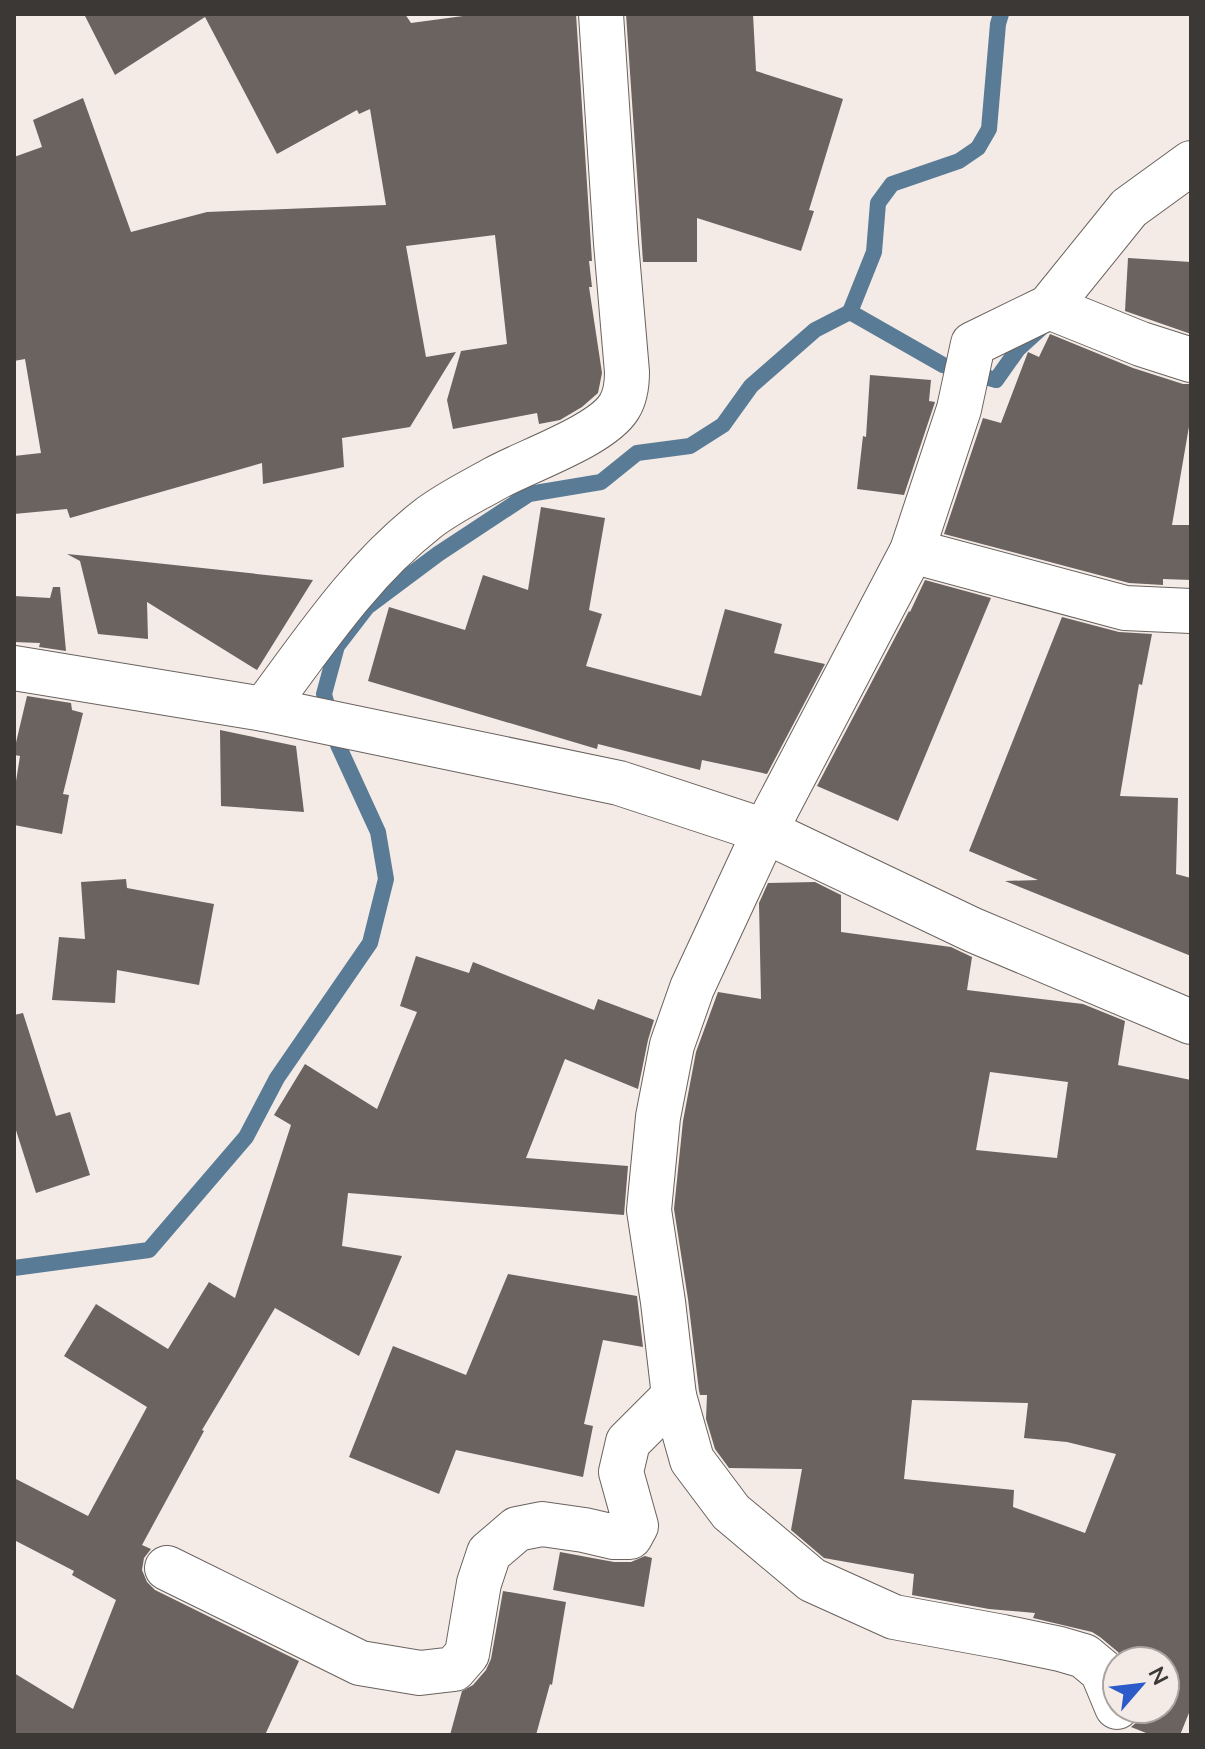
<svg xmlns="http://www.w3.org/2000/svg" width="1205" height="1749" font-family="Mulish,sans-serif">
<style>
.lines{fill:none;stroke-linecap:round;stroke-linejoin:round}
.stream{stroke:#597b95;stroke-width:16}
.building{fill:#6a635f;fill-rule:evenodd}
.minor-casing{stroke:#69625e;stroke-width:46}
.minor{stroke:#fff;stroke-width:44}
</style>
<rect width="100%" height="100%" fill="#f4ebe6"/>
<g class="lines">
<!-- stream -->
<g class="stream">
<polyline points="850,312 874,252 878,203 892,184 959,161 978,148 989,129 998,24 1001,14"/>
<polyline points="14,1268 149,1250 246,1137 277,1078 370,943 386,879 378,832 338,745 324,694 337,646 367,607 438,554 529,494 601,482 637,453 690,446 723,425 751,386 815,330 850,312 943,365 996,380 1018,349 1040,329"/>
</g>
</g>
<!-- building -->
<g class="building">
<polygon points="84,14 405,14 411,23 478,14 576,14 592,261 589,261 592,287 589,287 602,373 598,393 582,407 560,420 539,424 537,413 453,429 447,400 461,351 507,344 495,235 406,246 426,357 456,352 410,427 342,438 344,467 263,484 262,463 70,518 67,509 14,514 14,456 41,453 25,359 14,361 14,157 42,147 33,120 83,98 131,232 207,212 386,205 370,109 359,114 357,110 277,154 205,17 115,75"/>
<polygon points="626,14 753,14 756,71 843,99 809,210 814,211 801,251 697,218 697,262 643,262"/>
<polygon points="1128,258 1191,262 1191,334 1125,311"/>
<polygon points="1050,334 1133,368 1183,384 1191,384 1191,415 1172,525 1191,525 1191,580 1163,579 1163,585 1129,583 944,534 983,418 1001,423 1028,352 1039,357"/>
<polygon points="870,375 931,380 929,401 935,402 904,495 857,489 863,436 866,437"/>
<polygon points="541,507 605,518 589,610 602,614 586,666 701,696 725,609 782,624 774,653 825,664 767,774 702,760 700,770 598,744 597,749 368,681 389,607 465,630 483,575 528,590"/>
<polygon points="67,554 118,559 313,580 257,670 147,602 148,639 98,634 80,561"/>
<polygon points="925,580 991,598 898,821 817,786 909,611 910,612"/>
<polygon points="53,587 60,587 66,651 39,647 40,643 14,642 14,596 50,598"/>
<polygon points="1062,617 1119,632 1152,634 1142,685 1139,684 1120,796 1178,798 1176,874 1191,878 1191,956 1005,881 1038,880 969,851"/>
<polygon points="27,696 71,703 72,710 83,713 63,794 69,795 62,834 14,825 14,794 20,756 14,755 14,751"/>
<polygon points="220,730 296,746 304,812 221,806"/>
<polygon points="126,879 127,888 214,904 199,985 117,970 115,1003 52,1000 59,937 85,939 81,882"/>
<path d="M 815,882 L 841,895 L 841,932 L 951,947 L 972,957 L 967,990 L 1083,1004 L 1125,1021 L 1118,1065 L 1191,1080 L 1191,1708 L 1180,1735 L 1151,1735 L 1131,1727 L 1137,1722 L 1142,1709 L 1165,1709 L 1165,1661 L 1128,1661 L 1124,1659 L 1118,1652 L 1100,1637 L 1092,1632 L 1033,1618 L 1035,1613 L 989,1609 L 912,1595 L 914,1574 L 824,1558 L 791,1530 L 802,1469 L 729,1468 L 715,1449 L 706,1419 L 707,1395 L 700,1395 L 699,1391 L 688,1299 L 674,1209 L 683,1121 L 696,1052 L 718,992 L 761,999 L 759,903 L 768,883 ZM 990,1072 L 1068,1082 L 1057,1158 L 976,1150 ZM 912,1400 L 1028,1403 L 1024,1438 L 1067,1442 L 1116,1454 L 1085,1533 L 1013,1507 L 1014,1490 L 904,1479 Z"/>
<polygon points="416,956 469,973 473,962 594,1010 598,999 654,1020 648,1040 638,1089 565,1059 526,1158 628,1166 624,1215 348,1193 342,1246 402,1256 359,1356 275,1308 202,1430 204,1431 142,1545 151,1549 144,1558 142,1570 147,1582 155,1590 299,1661 265,1735 14,1735 14,1673 73,1709 116,1600 72,1575 74,1571 14,1540 14,1478 88,1516 147,1407 64,1356 96,1304 168,1349 209,1282 235,1298 291,1125 274,1115 305,1064 377,1109 417,1012 400,1006"/>
<polygon points="23,1013 56,1116 70,1112 90,1175 36,1193 14,1124 14,1015"/>
<polygon points="508,1274 637,1296 643,1347 603,1340 584,1424 593,1426 583,1477 456,1450 439,1494 349,1457 393,1346 466,1375"/>
<polygon points="560,1552 614,1562 631,1562 645,1556 652,1558 644,1607 553,1590"/>
<polygon points="503,1591 566,1602 552,1685 550,1684 536,1735 450,1735 462,1691 473,1685 486,1670 491,1659"/>
</g>
<g class="lines">
<!-- minor casing -->
<g class="minor-casing">
<g id="minor">
<polyline points="1049,307 1141,344 1191,360"/>
<polyline points="912,551 1125,608 1191,611"/>
<polyline points="14,668 264,709 619,783 765,831 973,930 1191,1022"/>
<path d="M 264,709 C 314,642 360,572 426,520 C 446,504 471,492 494,479 C 526,461 601,436 619,407 C 626,396 627,384 627,372 L 616,243 L 601,14"/>
<polyline points="167,1568 360,1663 420,1673 454,1669 467,1654 479,1583 489,1553 517,1529 542,1524 584,1530 614,1537 630,1537 636,1526 621,1472 628,1442 674,1396"/>
<polyline points="1117,1707 1102,1671 1084,1656 1060,1649 1003,1637 894,1617 812,1580 731,1512 692,1460 674,1396 663,1302 649,1210 658,1117 672,1045 692,988 765,831 912,551 959,409 973,344 1049,307 1129,208 1191,163"/>
</g>
</g>
<!-- minor -->
<use href="#minor" class="minor"/>
</g>
<!-- border -->
<rect width="1205" height="1749" fill="none" stroke="#3b3836" stroke-width="32"/>
<!-- north arrow -->
<g transform="translate(1141 1685) rotate(62)"><circle r="38" fill="#f4ebe6" stroke="#aaa3a0" stroke-width="2"/>
<path d="M0-6L14 30L0 20L-14 30Z" fill="#2c5ac9"/>
<text y="-12" font-size="22" font-weight="bold" text-anchor="middle" fill="#3b3836">N</text>
</g>
</svg>
